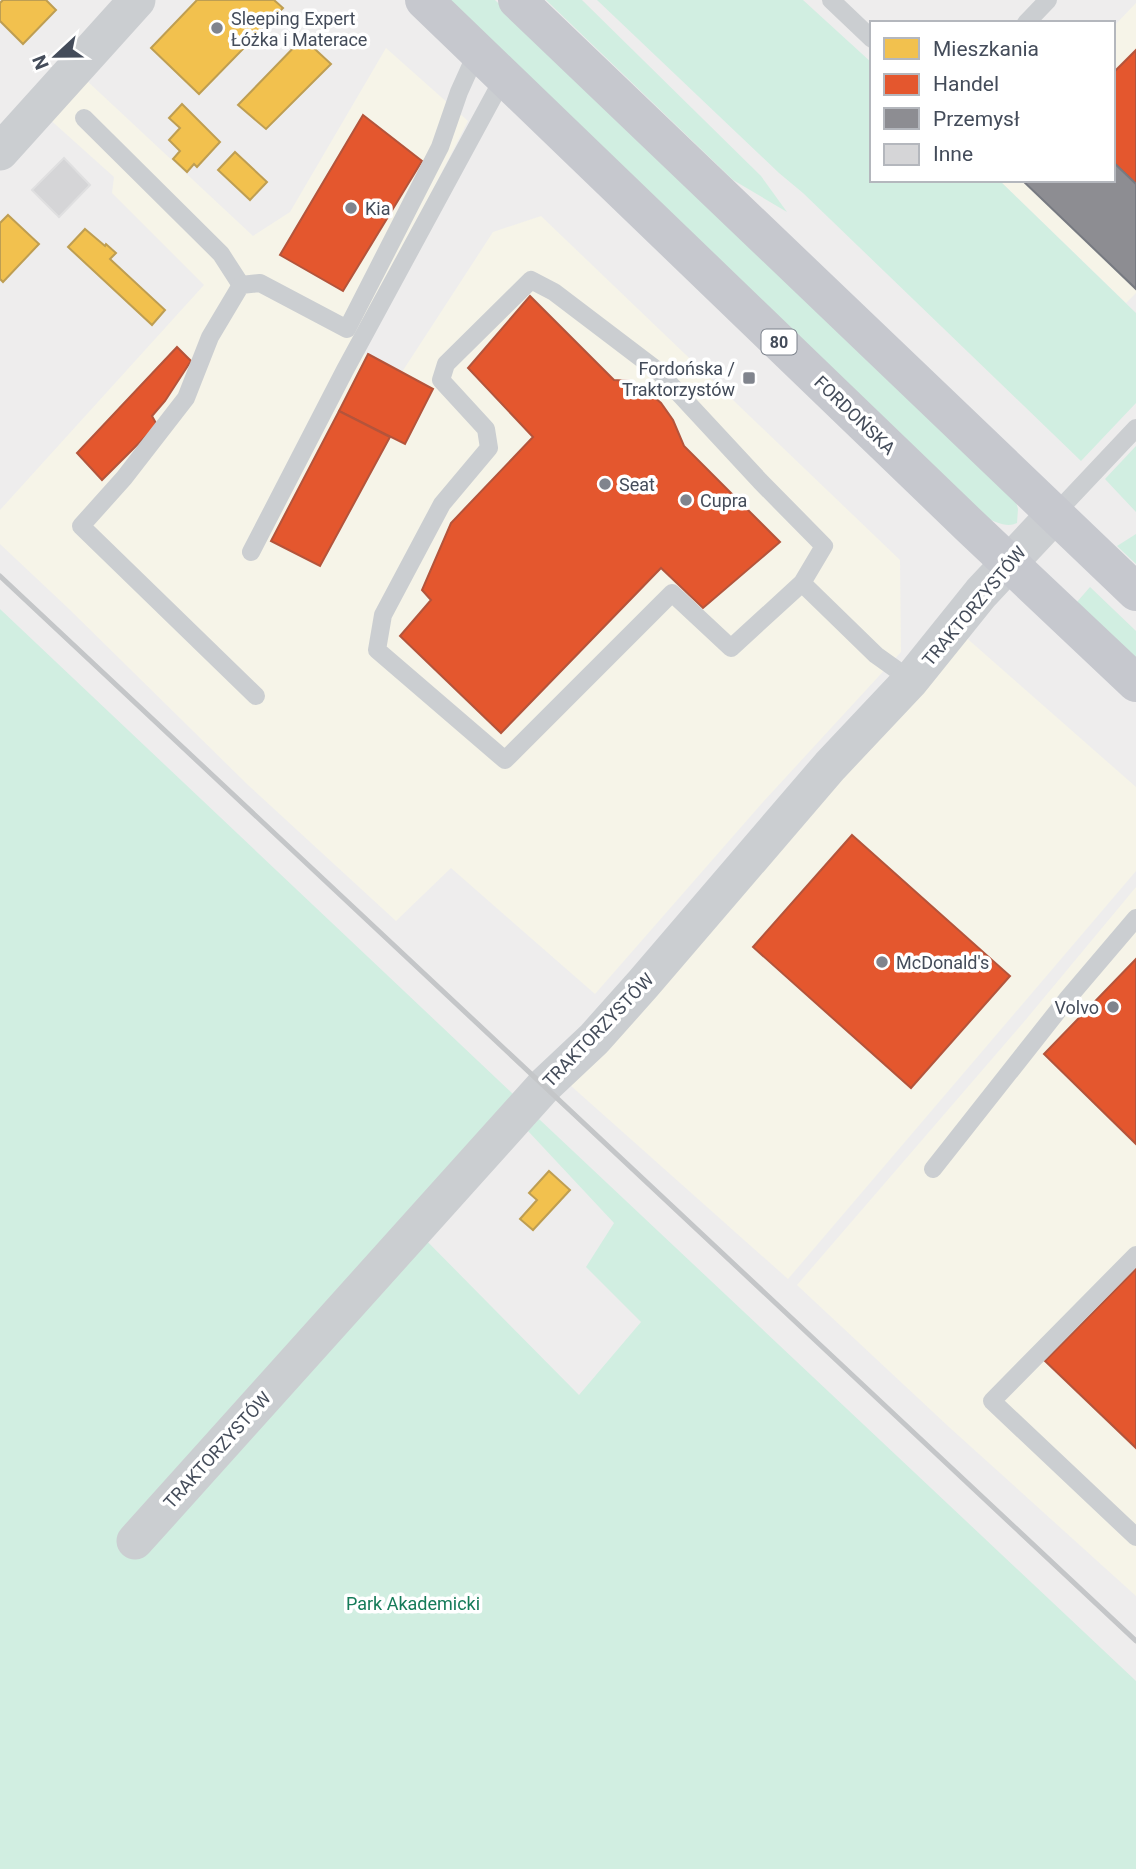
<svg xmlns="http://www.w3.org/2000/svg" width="1136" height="1869" font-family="Roboto,sans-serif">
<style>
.commercial{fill:#f6f4e8}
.green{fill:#d1eee1}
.homes{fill:#f2c14e;stroke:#be9e52;stroke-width:2}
.shops{fill:#e4572e;stroke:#b4543b;stroke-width:2}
.industry{fill:#8d8d92;stroke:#777a81;stroke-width:2}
.building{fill:#d5d5d7;stroke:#dfdfe0;stroke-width:2}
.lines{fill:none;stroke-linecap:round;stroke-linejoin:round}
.service{stroke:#cbced1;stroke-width:18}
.minor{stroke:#cbced1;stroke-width:37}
.primary{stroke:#c6c8ce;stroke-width:38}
.rail{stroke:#c4c6c8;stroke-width:5}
.poi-dot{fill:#80848d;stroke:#fff;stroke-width:2.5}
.labels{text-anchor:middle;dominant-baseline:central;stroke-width:7;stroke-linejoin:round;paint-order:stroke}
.shield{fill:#fff;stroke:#7c828c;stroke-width:2}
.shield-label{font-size:16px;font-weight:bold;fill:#444c5a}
.poi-label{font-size:18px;fill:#444c5a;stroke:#fff;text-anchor:start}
.street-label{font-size:18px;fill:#444c5a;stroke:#fff}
.park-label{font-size:18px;fill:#157b59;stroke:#fff}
</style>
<rect width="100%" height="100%" fill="#eeeded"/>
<!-- commercial -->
<g class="commercial">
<polygon points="1136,3 1136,293 1126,303 999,180 1113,180 1113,27"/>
<polygon points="386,48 468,121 349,353 368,354 402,372 493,232 541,216 900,560 901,652 763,802 595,994 451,868 396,921 248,785 68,608 0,544 0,510 204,285 112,193 114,177 46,116 85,79 253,236 290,212"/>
<polygon points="962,634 1136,787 1136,871 788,1279 561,1077"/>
<polygon points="1136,887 1136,1596 949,1427 797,1285 1023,1023"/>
</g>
<!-- green -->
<g class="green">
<path d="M 442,0 L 495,0 L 777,267 L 1015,499 L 1018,509 L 1017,523 C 1007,528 996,522 986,518 Z"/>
<polygon points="546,0 582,0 761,176 787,212 733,180"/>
<polygon points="597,0 803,0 872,63 872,180 999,180 1136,313 1136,403 1081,461 803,193 779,173"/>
<polygon points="1136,446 1136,512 1105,479"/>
<polygon points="1136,534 1136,564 1117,546"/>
<polygon points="1090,587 1136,631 1136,658 1077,602"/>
<polygon points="0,609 514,1095 409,1223 579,1395 641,1322 586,1267 614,1223 528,1131 539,1119 1136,1681 1136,1869 0,1869"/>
</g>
<!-- homes -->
<g class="homes">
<polygon points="3,0 46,0 56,10 23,44 0,21 0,3"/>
<polygon points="197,0 274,0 283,8 199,94 151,48"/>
<polygon points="303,38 331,64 266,129 238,105"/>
<polygon points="182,104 220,142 197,167 194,164 187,172 173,159 180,151 169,140 180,128 169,118"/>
<polygon points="235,152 267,182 250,200 218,170"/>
<polygon points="8,215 39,244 3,282 0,279 0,223"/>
<polygon points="85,229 105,246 106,244 116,253 110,259 165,310 152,325 68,247"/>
<polygon points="549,1171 570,1190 533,1230 520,1219 537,1200 529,1193"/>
</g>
<!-- shops -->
<g class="shops">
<polygon points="1136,50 1136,184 1113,162 1113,73"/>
<polygon points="363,115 422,161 343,291 280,255"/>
<polygon points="530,296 614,380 630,381 647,391 661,403 673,420 684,446 780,542 703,608 661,568 501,733 400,636 431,600 422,590 451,523 533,437 468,368"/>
<polygon points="177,347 191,361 165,401 152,416 157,425 102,480 77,453"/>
<polygon points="368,354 433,389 405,444 339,411"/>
<polygon points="339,411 390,437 320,566 271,541"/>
<polygon points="852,835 1010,976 911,1088 753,947"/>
<polygon points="1136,959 1136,1144 1044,1054"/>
<polygon points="1136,1269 1136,1448 1045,1361"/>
</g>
<!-- industry -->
<polygon class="industry" points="1113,162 1136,184 1136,289 1022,180 1113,180"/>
<!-- building -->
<polygon class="building" points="64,158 90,185 59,217 32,190"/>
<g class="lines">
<!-- service -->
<g class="service">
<polyline points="831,0 872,39"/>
<polyline points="1026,23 1048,0"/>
<polyline points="84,118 221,254 241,285"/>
<polyline points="1055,514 1136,428"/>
<polyline points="251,552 345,370 504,77"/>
<polyline points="802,583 824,546 760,481 658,371 554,292 531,280 446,364 441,380 486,429 489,448 442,504 383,615 377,650 505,760 672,593 731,648 802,583 876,655 911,680"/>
<polyline points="256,696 81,526 124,478 186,398 210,337 241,285 260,283 347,329 440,147 459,92 477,52"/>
<polyline points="933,1169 1068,998 1136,918"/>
<polyline points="1136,1255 992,1401 1136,1537"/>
</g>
<!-- minor -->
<g class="minor">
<polyline points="0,152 137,0"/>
<polyline points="135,1541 544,1086 594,1039 643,984 830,766 911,680 981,593 1055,514"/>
</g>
<!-- primary -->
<g class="primary">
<polyline points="424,0 971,527 1136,683"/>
<polyline points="517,0 1136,592"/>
</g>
<!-- rail -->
<polyline class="rail" points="0,576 1136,1641"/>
</g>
<!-- markers -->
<g class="poi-dot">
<circle cx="217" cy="28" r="7"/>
<circle cx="351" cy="208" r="7"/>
<rect x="742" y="371" width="14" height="14" rx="3.5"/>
<circle cx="605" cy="484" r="7"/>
<circle cx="686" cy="500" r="7"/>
<circle cx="882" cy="962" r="7"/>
<circle cx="1113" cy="1007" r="7"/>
</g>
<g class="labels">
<!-- shield labels -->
<rect class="shield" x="761.5" y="329.5" width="35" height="25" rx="5"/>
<g class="shield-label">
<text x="779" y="342">80</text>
</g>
<!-- poi labels -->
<g class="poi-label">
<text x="231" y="18">Sleeping Expert<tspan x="231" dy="21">Łóżka i Materace</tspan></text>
<text x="365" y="208">Kia</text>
<text x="735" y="368" text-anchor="end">Fordońska /<tspan x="735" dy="21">Traktorzystów</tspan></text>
<text x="619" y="484">Seat</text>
<text x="700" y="500">Cupra</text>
<text x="896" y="962">McDonald's</text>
<text x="1099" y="1007" text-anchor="end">Volvo</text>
</g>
<!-- street labels -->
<g class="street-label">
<text transform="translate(855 415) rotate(44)">FORDOŃSKA</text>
<text transform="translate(974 606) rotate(-50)">TRAKTORZYSTÓW</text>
<text transform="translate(598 1030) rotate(-46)">TRAKTORZYSTÓW</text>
<text transform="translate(217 1450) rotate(-48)">TRAKTORZYSTÓW</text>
</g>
<!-- park labels -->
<g class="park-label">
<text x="413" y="1603">Park Akademicki</text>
</g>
</g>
<!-- legend -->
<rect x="870" y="21" width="245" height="161" fill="#ffffff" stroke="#b4b7bd" stroke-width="2"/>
<rect x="884" y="38" width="35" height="21" fill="#f2c14e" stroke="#b4b7bd" stroke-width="2"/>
<text x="933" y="56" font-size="21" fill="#444c5a">Mieszkania</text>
<rect x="884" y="74" width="35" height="21" fill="#e4572e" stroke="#b4b7bd" stroke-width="2"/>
<text x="933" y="91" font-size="21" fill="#444c5a">Handel</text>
<rect x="884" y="108" width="35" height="21" fill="#8d8d92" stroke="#b4b7bd" stroke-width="2"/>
<text x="933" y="126" font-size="21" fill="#444c5a">Przemysł</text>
<rect x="884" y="144" width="35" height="21" fill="#d5d5d7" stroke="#b4b7bd" stroke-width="2"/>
<text x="933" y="161" font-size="21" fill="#444c5a">Inne</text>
<!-- north arrow -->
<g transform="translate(56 56) rotate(248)" stroke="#ffffff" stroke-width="5" paint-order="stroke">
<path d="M0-5L12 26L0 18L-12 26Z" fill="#444c5a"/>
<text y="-10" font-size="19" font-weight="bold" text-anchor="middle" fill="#444c5a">N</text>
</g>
</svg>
